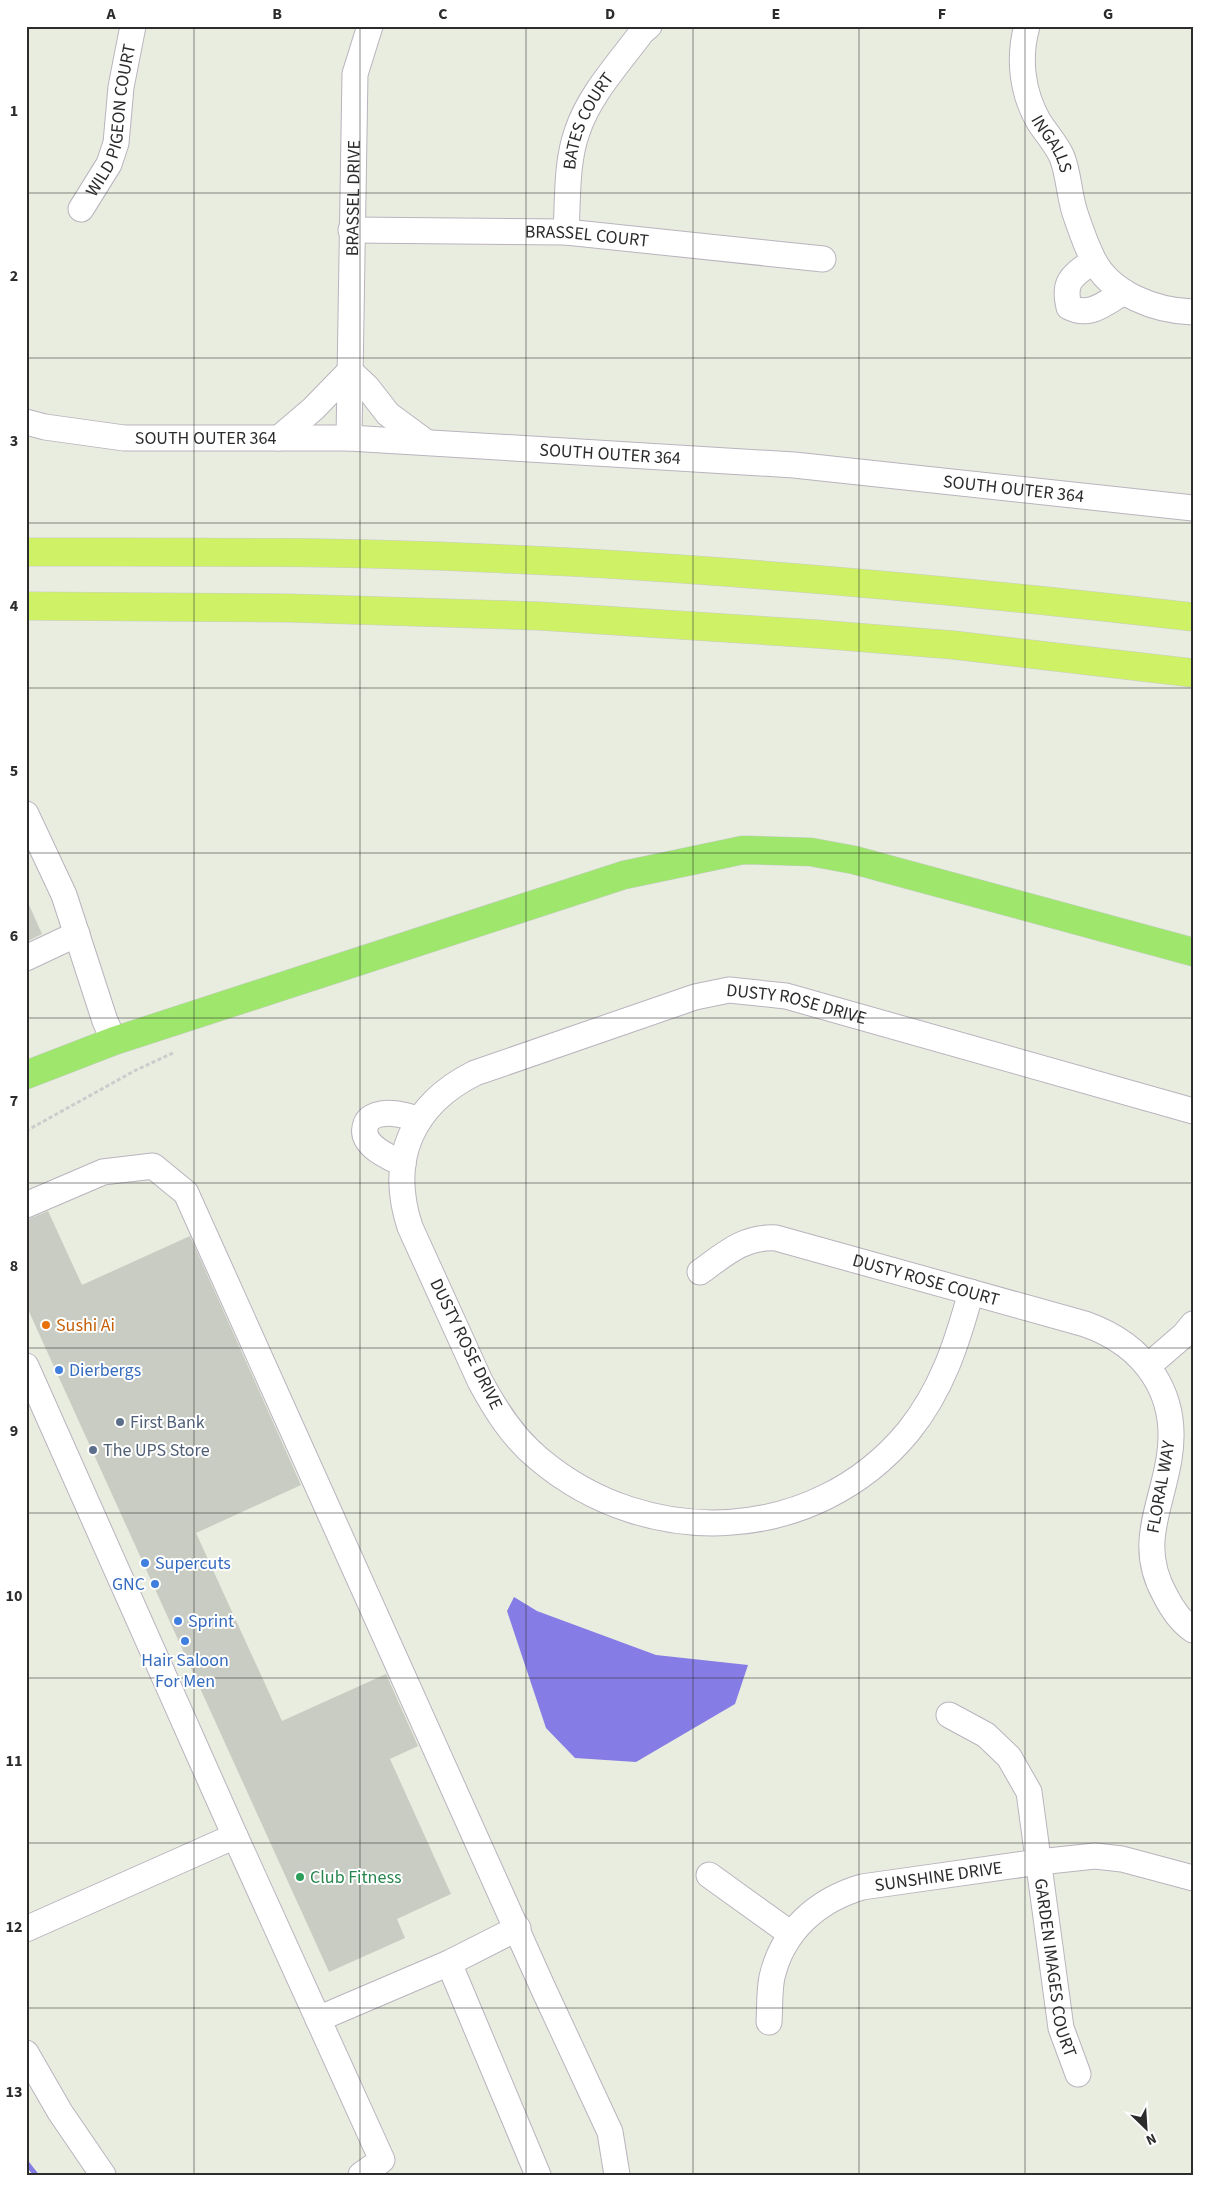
<svg xmlns="http://www.w3.org/2000/svg" width="1219" height="2201" font-family="'Source Sans 3',sans-serif">
<style>
.water{fill:#867ce5}
.lines{fill:none;stroke-linecap:round;stroke-linejoin:round}
.stream{stroke:#867ce5;stroke-width:5}
.building{fill:#c8ccc2}
.minor-casing{stroke:#bab3be;stroke-width:27}
.major-casing{stroke:#ccc;stroke-width:29}
.highway-casing{stroke:#ccc;stroke-width:29}
.path{stroke:#ccc;stroke-width:3;stroke-dasharray:4 2.5;stroke-linecap:butt}
.minor{stroke:#fff;stroke-width:25}
.major{stroke:#9ee66c;stroke-width:28}
.highway{stroke:#cef166;stroke-width:28}
.grid{fill:none;stroke:#2c2c2c;stroke-width:1;stroke-opacity:0.55}
.food-dot{fill:#e8710a;stroke:#fff;stroke-width:2}
.shop-dot{fill:#3f7fe0;stroke:#fff;stroke-width:2}
.service-dot{fill:#5c6f8a;stroke:#fff;stroke-width:2}
.leisure-dot{fill:#2e9e5b;stroke:#fff;stroke-width:2}
.labels{text-anchor:middle;dominant-baseline:central;stroke-width:4;stroke-linejoin:round;paint-order:stroke}
.street-label{font-size:18px;fill:#2c2c2c;stroke:#fff}
.food-label{font-size:18px;fill:#c56008;stroke:#fff;text-anchor:start}
.shop-label{font-size:18px;fill:#366cbe;stroke:#fff;text-anchor:start}
.service-label{font-size:18px;fill:#4e5e75;stroke:#fff;text-anchor:start}
.leisure-label{font-size:18px;fill:#27864d;stroke:#fff;text-anchor:start}
.neatline{fill:none;stroke:#2c2c2c;stroke-width:2}
.grid-label{font-size:16px;text-anchor:middle;font-weight:bold;fill:#2c2c2c}
</style>
<rect width="100%" height="100%" fill="#e8ede0"/>
<!-- water -->
<polygon class="water" points="514,1597 537,1611 656,1655 748,1665 735,1704 636,1762 575,1758 546,1728 507,1611"/>
<g class="lines">
<!-- stream -->
<polyline class="stream" points="26,2162 36,2175"/>
</g>
<!-- building -->
<g class="building">
<polygon points="26,898 42,934 26,942"/>
<polygon points="48,1211 82,1285 190,1236 301,1485 196,1533 282,1721 386,1674 418,1746 390,1759 451,1894 397,1919 405,1938 329,1972 26,1305 26,1220"/>
</g>
<g class="lines">
<!-- minor casing -->
<g class="minor-casing">
<g id="minor">
<path id="s1" d="M 1027,26 C 1018,58 1022,93 1039,122 C 1046,133 1057,145 1062,157 C 1069,175 1069,195 1075,213 C 1080,228 1086,245 1093,259 C 1110,294 1156,311 1193,312"/>
<path id="s2" d="M 81,209 L 109,164 L 116,143 L 121,87 L 133,26"/>
<path id="s3" d="M 351,230 L 566,232 L 823,259"/>
<path id="s4" d="M 566,232 C 568,200 566,163 577,132 C 589,95 619,63 642,32 L 649,26"/>
<path d="M 1093,261 C 1074,275 1062,280 1069,307 C 1090,318 1105,303 1124,292"/>
<path id="s5" d="M 26,422 L 45,427 L 124,438 L 349,438 L 794,465 L 1193,508"/>
<polyline points="279,438 313,409 350,371 367,387 388,414 426,442"/>
<path id="s6" d="M 349,438 L 355,74 L 370,26"/>
<polyline points="26,814 64,895 105,1021 114,1041"/>
<polyline points="26,958 77,934"/>
<path d="M 403,1164 C 389,1157 358,1145 366,1124 C 368,1118 375,1115 381,1114 C 394,1111 408,1117 420,1119"/>
<polyline points="26,1205 103,1172 153,1166 186,1193 543,1988 610,2132 617,2175"/>
<path id="s7" d="M 700,1272 C 725,1254 744,1236 776,1238 L 1085,1324 C 1145,1345 1180,1394 1169,1459 C 1161,1509 1137,1545 1165,1595 C 1171,1607 1181,1622 1193,1630"/>
<path id="s8" d="M 971,1292 C 957,1343 942,1390 908,1432 C 814,1545 648,1551 539,1459 C 513,1438 495,1409 480,1381 L 410,1227 C 388,1160 411,1105 475,1073 L 695,997 L 729,990 L 786,996 L 1193,1111"/>
<polyline points="26,1366 235,1836 382,2160 361,2175"/>
<polyline points="1148,1366 1184,1335 1193,1324"/>
<path id="s9" d="M 949,1715 L 986,1735 L 1009,1757 L 1029,1792 L 1061,2028 L 1078,2074"/>
<polyline points="709,1875 791,1934"/>
<polyline points="26,1929 235,1836"/>
<polyline points="449,1963 538,2175"/>
<polyline points="318,2019 449,1963 518,1928"/>
<path id="s10" d="M 769,2022 C 770,2008 769,1991 772,1977 C 783,1930 818,1900 862,1887 L 1039,1862 L 1095,1856 L 1122,1859 L 1193,1878"/>
<polyline points="26,2053 60,2112 103,2175"/>
</g>
</g>
<!-- major casing -->
<g class="major-casing">
<polyline id="major" points="26,1075 114,1041 624,875 743,850 811,852 854,860 1193,952"/>
</g>
<!-- highway casing -->
<g class="highway-casing">
<g id="highway">
<path d="M 26,552 C 179,552 332,551 484,558 C 721,568 957,590 1193,617"/>
<polyline points="26,606 289,608 539,616 817,634 953,645 1193,673"/>
</g>
</g>
<!-- path -->
<polyline class="path" points="26,1131 136,1070 173,1053"/>
<!-- minor -->
<use href="#minor" class="minor"/>
<!-- major -->
<use href="#major" class="major"/>
<!-- highway -->
<use href="#highway" class="highway"/>
</g>
<!-- grid -->
<path class="grid" d="M 194,26 L 194,2175M 360,26 L 360,2175M 526,26 L 526,2175M 693,26 L 693,2175M 859,26 L 859,2175M 1025,26 L 1025,2175M 26,193 L 1193,193M 26,358 L 1193,358M 26,523 L 1193,523M 26,688 L 1193,688M 26,853 L 1193,853M 26,1018 L 1193,1018M 26,1183 L 1193,1183M 26,1348 L 1193,1348M 26,1513 L 1193,1513M 26,1678 L 1193,1678M 26,1843 L 1193,1843M 26,2008 L 1193,2008"/>
<!-- markers -->
<circle class="food-dot" cx="46" cy="1325" r="5"/>
<g class="shop-dot">
<circle cx="59" cy="1370" r="5"/>
<circle cx="145" cy="1563" r="5"/>
<circle cx="155" cy="1584" r="5"/>
<circle cx="178" cy="1621" r="5"/>
<circle cx="185" cy="1641" r="5"/>
</g>
<g class="service-dot">
<circle cx="120" cy="1422" r="5"/>
<circle cx="93" cy="1450" r="5"/>
</g>
<circle class="leisure-dot" cx="300" cy="1877" r="5"/>
<g class="labels">
<!-- street labels -->
<g class="street-label">
<text stroke="none"><textPath href="#s2" startOffset="96">WILD PIGEON COURT</textPath></text>
<text stroke="none"><textPath href="#s4" startOffset="115">BATES COURT</textPath></text>
<text stroke="none"><textPath href="#s1" startOffset="125">INGALLS</textPath></text>
<text stroke="none"><textPath href="#s6" startOffset="240">BRASSEL DRIVE</textPath></text>
<text stroke="none"><textPath href="#s3" startOffset="236">BRASSEL COURT</textPath></text>
<text stroke="none"><textPath href="#s5" startOffset="181">SOUTH OUTER 364</textPath></text>
<text stroke="none"><textPath href="#s5" startOffset="586">SOUTH OUTER 364</textPath></text>
<text stroke="none"><textPath href="#s5" startOffset="991">SOUTH OUTER 364</textPath></text>
<text stroke="none"><textPath href="#s8" startOffset="1355">DUSTY ROSE DRIVE</textPath></text>
<text stroke="none"><textPath href="#s7" startOffset="241">DUSTY ROSE COURT</textPath></text>
<text transform="translate(466 1344) rotate(64)">DUSTY ROSE DRIVE</text>
<text transform="translate(1161 1487) rotate(-80)">FLORAL WAY</text>
<text stroke="none"><textPath href="#s10" startOffset="256">SUNSHINE DRIVE</textPath></text>
<text stroke="none"><textPath href="#s9" startOffset="292">GARDEN IMAGES COURT</textPath></text>
</g>
<!-- food labels -->
<g class="food-label">
<text x="56" y="1325">Sushi Ai</text>
</g>
<!-- shop labels -->
<g class="shop-label">
<text x="69" y="1370">Dierbergs</text>
<text x="155" y="1563">Supercuts</text>
<text x="145" y="1584" text-anchor="end">GNC</text>
<text x="188" y="1621">Sprint</text>
<text x="185" y="1660" text-anchor="middle">Hair Saloon<tspan x="185" dy="21">For Men</tspan></text>
</g>
<!-- service labels -->
<g class="service-label">
<text x="130" y="1422">First Bank</text>
<text x="103" y="1450">The UPS Store</text>
</g>
<!-- leisure labels -->
<g class="leisure-label">
<text x="310" y="1877">Club Fitness</text>
</g>
</g>
<!-- border -->
<rect width="1219" height="2201" fill="none" stroke="#ffffff" stroke-width="55"/>
<!-- north arrow -->
<g transform="translate(1146 2128) rotate(155)" stroke="#ffffff" stroke-width="4" paint-order="stroke">
<path d="M0-4L9 19L0 12L-9 19Z" fill="#2c2c2c"/>
<text y="-8" font-size="14" font-weight="bold" text-anchor="middle" fill="#2c2c2c">N</text>
</g>
<rect x="28" y="28" width="1164" height="2146" class="neatline"/>
<g class="grid-label">
<text x="111" y="19">A</text>
<text x="277" y="19">B</text>
<text x="443" y="19">C</text>
<text x="610" y="19">D</text>
<text x="776" y="19">E</text>
<text x="942" y="19">F</text>
<text x="1108" y="19">G</text>
<text x="14" y="116">1</text>
<text x="14" y="281">2</text>
<text x="14" y="446">3</text>
<text x="14" y="611">4</text>
<text x="14" y="776">5</text>
<text x="14" y="941">6</text>
<text x="14" y="1106">7</text>
<text x="14" y="1271">8</text>
<text x="14" y="1436">9</text>
<text x="14" y="1601">10</text>
<text x="14" y="1766">11</text>
<text x="14" y="1932">12</text>
<text x="14" y="2097">13</text>
</g>
</svg>
